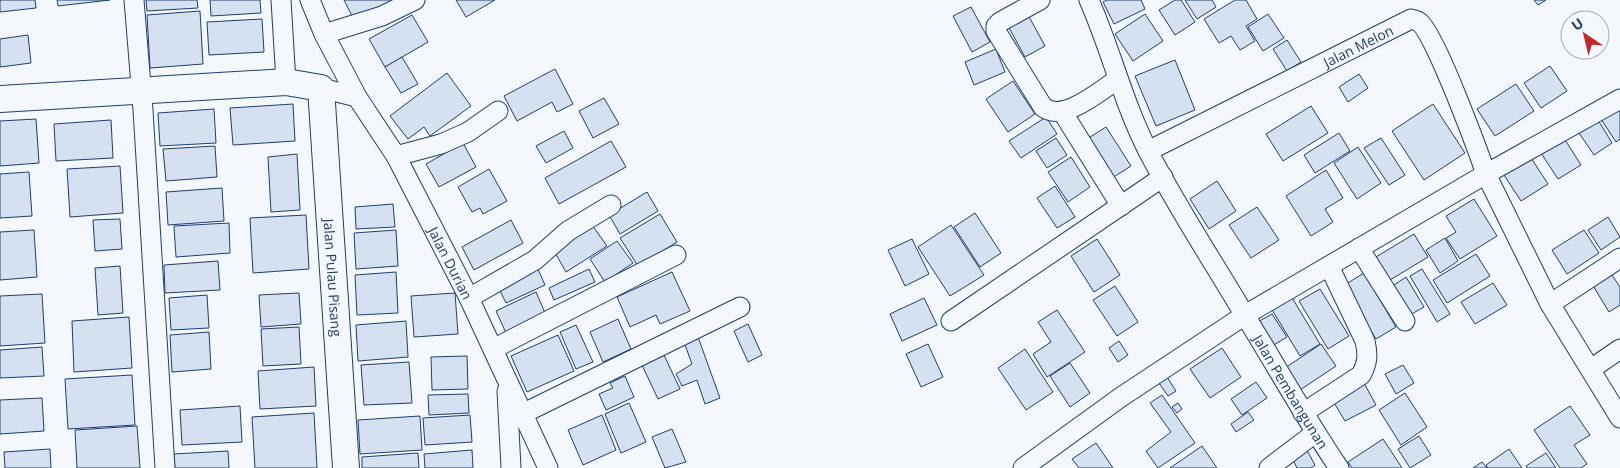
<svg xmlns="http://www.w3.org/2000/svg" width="1620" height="468" font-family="'Open Sans',sans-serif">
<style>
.building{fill:#d5e0f0;stroke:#1d3f73}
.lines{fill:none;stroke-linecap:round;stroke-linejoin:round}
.street-casing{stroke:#1d3f73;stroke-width:21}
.secondary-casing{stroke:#1d3f73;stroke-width:28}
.street{stroke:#f4f7fb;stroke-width:19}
.secondary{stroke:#f4f7fb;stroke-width:26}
.labels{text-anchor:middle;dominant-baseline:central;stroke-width:4;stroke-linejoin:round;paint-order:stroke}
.street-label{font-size:14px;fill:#1d3f73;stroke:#f4f7fb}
</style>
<rect width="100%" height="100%" fill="#f4f7fb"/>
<!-- building -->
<g class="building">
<polygon points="0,0 35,0 36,8 0,12"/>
<polygon points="57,0 110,0 58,6"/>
<polygon points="146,0 197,0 198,8 147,11"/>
<polygon points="210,0 260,0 261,13 211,16"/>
<polygon points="344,0 394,0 354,20"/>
<polygon points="456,0 495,0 466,17"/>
<polygon points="1107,0 1141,0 1145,9 1114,24 1103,2"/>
<polygon points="1175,0 1181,0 1195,22 1175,35 1159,10"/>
<polygon points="1185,0 1212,0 1216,7 1197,19"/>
<polygon points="1235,0 1246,0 1257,19 1246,26 1255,41 1240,50 1231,36 1219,43 1204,19"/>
<polygon points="1534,0 1546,0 1538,5"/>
<polygon points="971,7 990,42 972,52 953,16"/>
<polygon points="200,11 203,64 150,68 147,15"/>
<polygon points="1027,13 1045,46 1025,57 1007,24"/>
<polygon points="1145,14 1163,41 1133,61 1115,34"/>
<polygon points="1268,14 1284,38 1263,51 1248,27"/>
<polygon points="412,15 428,42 385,67 369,39"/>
<polygon points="262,19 264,52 209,55 207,22"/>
<polygon points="28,35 31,63 0,67 0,39"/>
<polygon points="1287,40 1301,62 1287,71 1273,49"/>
<polygon points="996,49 1005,72 974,85 965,62"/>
<polygon points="402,57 418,84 401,93 385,67"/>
<polygon points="1175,60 1195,110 1156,126 1135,76"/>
<polygon points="1550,66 1567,91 1541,108 1524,83"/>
<polygon points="555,69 573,104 557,112 552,102 517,121 504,96"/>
<polygon points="447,73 471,106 430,136 424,127 408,139 390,116"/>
<polygon points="1359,74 1368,88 1348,102 1339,87"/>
<polygon points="1013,81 1035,114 1008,132 986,99"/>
<polygon points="1516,84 1534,111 1495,136 1477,109"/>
<polygon points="604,98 619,124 593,138 579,111"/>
<polygon points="293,104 295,141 233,145 230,108"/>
<polygon points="1433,104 1465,153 1424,180 1392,131"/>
<polygon points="1311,106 1328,133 1283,161 1266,134"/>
<polygon points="1620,107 1620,139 1616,142 1601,119"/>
<polygon points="214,109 216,143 160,146 158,113"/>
<polygon points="1046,117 1057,134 1021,158 1009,141"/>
<polygon points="36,119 39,163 0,166 0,121"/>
<polygon points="111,120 113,158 56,161 54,124"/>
<polygon points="1598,120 1612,143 1594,155 1579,133"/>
<polygon points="1106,127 1131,166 1112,178 1087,139"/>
<polygon points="564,131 573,148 546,163 536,146"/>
<polygon points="1339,133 1350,151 1315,173 1304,155"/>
<polygon points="1562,135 1581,165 1558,179 1539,150"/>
<polygon points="1056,138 1067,155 1047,168 1036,151"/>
<polygon points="1381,138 1405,175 1389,185 1364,148"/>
<polygon points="611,141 626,167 559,204 545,178"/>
<polygon points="463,143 476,167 439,187 426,164"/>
<polygon points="215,146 217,177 166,181 163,149"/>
<polygon points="1358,147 1381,183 1357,199 1334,163"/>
<polygon points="297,154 300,210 271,212 268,157"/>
<polygon points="1071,157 1090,187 1068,202 1048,172"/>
<polygon points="1531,158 1548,184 1521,201 1504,175"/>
<polygon points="120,166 123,213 70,217 67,169"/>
<polygon points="489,169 507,201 483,214 480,208 472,212 458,187"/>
<polygon points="1326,170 1343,198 1325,209 1333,222 1311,236 1286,196"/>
<polygon points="29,172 32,216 0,218 0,174"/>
<polygon points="1217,181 1236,211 1209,229 1190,199"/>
<polygon points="1055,186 1075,217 1057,228 1037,198"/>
<polygon points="222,188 224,221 168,225 166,192"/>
<polygon points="647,192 658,211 620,234 609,215"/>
<polygon points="1474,199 1497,236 1460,259 1446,238 1456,232 1446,216"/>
<polygon points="393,204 395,227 356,229 355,207"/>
<polygon points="1257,207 1279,240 1251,258 1229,225"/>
<polygon points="975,213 1001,253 980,267 954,227"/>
<polygon points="660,214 677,242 638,266 620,238"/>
<polygon points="306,215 309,269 253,273 250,218"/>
<polygon points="1608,217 1620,237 1601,250 1588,230"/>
<polygon points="120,219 122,249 95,251 93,220"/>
<polygon points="511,220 523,243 474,270 462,247"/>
<polygon points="229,223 230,253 176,257 174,226"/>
<polygon points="592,225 607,246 566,272 554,251"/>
<polygon points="951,225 984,275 950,296 918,247"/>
<polygon points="34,230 37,277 0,280 0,232"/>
<polygon points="396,230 398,266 356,269 354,233"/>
<polygon points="1584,230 1599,253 1567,274 1552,250"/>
<polygon points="1414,234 1428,257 1385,283 1371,260"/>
<polygon points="1445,238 1458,261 1440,273 1426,250"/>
<polygon points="912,239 929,274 905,286 888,250"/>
<polygon points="1097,239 1120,275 1094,292 1071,256"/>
<polygon points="617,241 633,263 605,282 590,259"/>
<polygon points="1476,254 1490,276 1447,303 1433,280"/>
<polygon points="218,261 220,290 165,293 164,265"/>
<polygon points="120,266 123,313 98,315 95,268"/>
<polygon points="537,267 545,285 506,303 498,287"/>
<polygon points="589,269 595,282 554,300 549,288"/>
<polygon points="1422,269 1450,314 1437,322 1410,276"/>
<polygon points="396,272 398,313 357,315 355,275"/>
<polygon points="672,272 690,311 660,324 656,315 630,327 617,297"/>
<polygon points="1610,272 1620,287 1620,305 1609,312 1592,284"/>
<polygon points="1364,273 1396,327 1376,339 1343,286"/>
<polygon points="1406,277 1424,307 1408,316 1391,287"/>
<polygon points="1493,283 1507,305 1475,324 1461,302"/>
<polygon points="1115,286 1138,322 1117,336 1093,300"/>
<polygon points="1320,289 1349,336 1328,349 1299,301"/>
<polygon points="536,292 546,315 506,333 496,311"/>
<polygon points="299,293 301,324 261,327 259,295"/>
<polygon points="455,293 458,334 414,337 411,296"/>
<polygon points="42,294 45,343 0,346 0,296"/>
<polygon points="207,295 209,328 171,330 169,298"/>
<polygon points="1291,296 1320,344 1300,356 1271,308"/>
<polygon points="924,298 937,325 902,341 890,314"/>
<polygon points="1057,310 1085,352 1047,377 1033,354 1051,342 1038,322"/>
<polygon points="1272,314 1287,337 1269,348 1254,324"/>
<polygon points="129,317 132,368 74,372 72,321"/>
<polygon points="618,319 631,349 603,362 590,332"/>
<polygon points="406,321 408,357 358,361 356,325"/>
<polygon points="748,324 762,355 748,362 734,331"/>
<polygon points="576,325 593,362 576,369 560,332"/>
<polygon points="299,327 301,364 263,366 261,329"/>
<polygon points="209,332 211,369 172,372 170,335"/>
<polygon points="558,335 574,371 527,392 511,356"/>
<polygon points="698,337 720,398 705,404 697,380 682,386 676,374 692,364 684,342"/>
<polygon points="1119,341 1128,355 1118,362 1109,348"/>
<polygon points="928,344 943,377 921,387 906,354"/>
<polygon points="1321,344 1336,366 1300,390 1285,368"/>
<polygon points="42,347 44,376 0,378 0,350"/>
<polygon points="1222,348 1241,377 1210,398 1190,369"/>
<polygon points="1025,349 1053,392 1026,410 998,368"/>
<polygon points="664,355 680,389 658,399 642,365"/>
<polygon points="467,356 468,389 432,390 431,357"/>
<polygon points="409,362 412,403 364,405 361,365"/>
<polygon points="1070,363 1090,393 1070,407 1050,376"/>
<polygon points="1403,365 1414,383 1396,394 1385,374"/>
<polygon points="314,367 316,406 260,409 258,371"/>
<polygon points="132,375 135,425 68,429 65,379"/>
<polygon points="625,376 634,397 606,410 599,394 613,388 610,383"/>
<polygon points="1167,377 1176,391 1168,396 1159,383"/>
<polygon points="1256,382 1267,398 1242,415 1231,399"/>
<polygon points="1364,383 1376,405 1345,421 1333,401"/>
<polygon points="1405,393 1427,427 1401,445 1379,410"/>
<polygon points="468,394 469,413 429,415 428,395"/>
<polygon points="1162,395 1195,443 1158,468 1146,451 1171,432 1150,403"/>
<polygon points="42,398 44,431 0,434 0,400"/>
<polygon points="629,403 646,442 621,453 605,414"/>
<polygon points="1178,403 1182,409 1177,413 1172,407"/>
<polygon points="240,406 242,442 182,445 180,410"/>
<polygon points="1570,406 1590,435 1574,445 1587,464 1581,468 1560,468 1534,430"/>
<polygon points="1248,412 1254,420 1236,432 1231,424"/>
<polygon points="314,413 317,468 255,468 252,417"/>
<polygon points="470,415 472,442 425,445 423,418"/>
<polygon points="602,415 616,450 583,465 568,430"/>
<polygon points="420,416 422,450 360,454 358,420"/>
<polygon points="137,426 140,468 77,468 75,430"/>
<polygon points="672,429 686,462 665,468 652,437"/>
<polygon points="1419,436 1431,455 1410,468 1398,449"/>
<polygon points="1383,439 1402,468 1352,468 1348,462"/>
<polygon points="1096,443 1113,468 1079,468 1072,459"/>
<polygon points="1304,445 1315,465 1311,468 1297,468 1290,454"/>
<polygon points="1202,446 1217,468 1170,468"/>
<polygon points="50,449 51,468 5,468 4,452"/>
<polygon points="1509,449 1522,468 1488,468 1486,465"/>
<polygon points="472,450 473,468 425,468 424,454"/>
<polygon points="228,451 229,468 175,468 174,454"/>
<polygon points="418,453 419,468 362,468 362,457"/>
<polygon points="1546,453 1556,468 1527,468 1526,466"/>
<polygon points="1482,462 1487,468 1473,468"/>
</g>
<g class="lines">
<!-- street casing -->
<g class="street-casing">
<g id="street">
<polyline points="134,0 143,110 165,468"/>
<polyline points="281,0 286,82"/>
<polyline points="310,0 324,34 357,97"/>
<path d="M 1040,0 L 1000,22 L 996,26 L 996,31 L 1043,107 C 1063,123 1100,91 1118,79"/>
<path id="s1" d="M 1089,0 C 1111,50 1123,102 1148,151 C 1177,207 1212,260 1244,314 C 1276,365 1305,418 1339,468"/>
<polyline points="324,34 382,16 415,0"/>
<path id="s2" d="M 321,88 L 357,97 L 396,156 L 469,298 L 548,468"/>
<polyline points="1063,113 1121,206"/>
<path id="s3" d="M 1148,151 L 1411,19 C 1414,20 1417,20 1419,22 C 1434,31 1478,151 1486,174 L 1620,99"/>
<polyline points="396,156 441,144 468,132 498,111"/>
<polyline points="1359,248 1405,321"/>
<polyline points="469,298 535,260 568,231 611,205"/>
<polyline points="1550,304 1620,258"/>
<polyline points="951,321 1163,177"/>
<polyline points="493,349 676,255"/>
<polyline points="1591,369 1620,349"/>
<polyline points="507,391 511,468"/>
<path d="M 1303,413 L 1361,375 C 1368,363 1368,354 1365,341 L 1329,266"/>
<polyline points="522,414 740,307"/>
<polyline points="1023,468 1121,397 1245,315 1486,174 1550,304 1620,418"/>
<polyline points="1269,468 1315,433"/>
</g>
</g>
<!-- secondary casing -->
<g class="secondary-casing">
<g id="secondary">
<path id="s4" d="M 0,99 L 286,82 L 321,88 L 346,468"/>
</g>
</g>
<!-- street -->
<use href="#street" class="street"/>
<!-- secondary -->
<use href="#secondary" class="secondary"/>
</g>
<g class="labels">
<!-- street labels -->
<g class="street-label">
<text stroke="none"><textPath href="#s3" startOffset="235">Jalan Melon</textPath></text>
<text stroke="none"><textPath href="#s2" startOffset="228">Jalan Durian</textPath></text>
<text stroke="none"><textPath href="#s4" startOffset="512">Jalan Pulau Pisang</textPath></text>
<text stroke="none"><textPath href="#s1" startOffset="442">Jalan Pembangunan</textPath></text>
</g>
</g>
<!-- north arrow -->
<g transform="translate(1585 35) rotate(325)"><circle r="24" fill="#f4f7fb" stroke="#9eadc5"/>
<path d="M0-4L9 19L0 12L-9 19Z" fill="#c62828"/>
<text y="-8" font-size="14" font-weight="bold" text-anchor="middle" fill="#1d3f73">U</text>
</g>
</svg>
